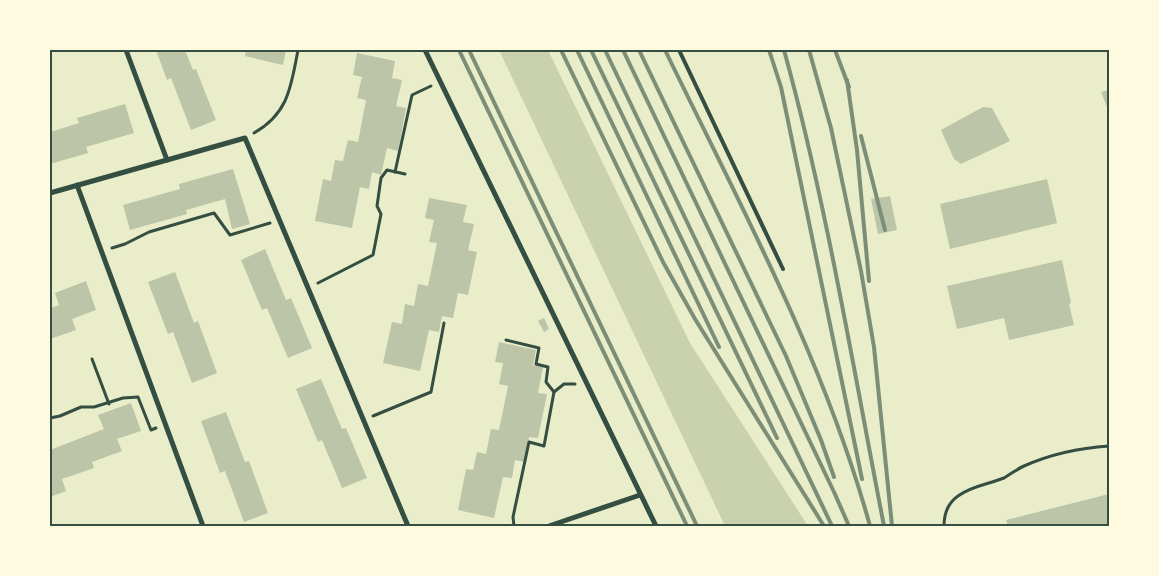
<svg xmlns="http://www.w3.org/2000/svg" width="1159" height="576" font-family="'Fira Sans',sans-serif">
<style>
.green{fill:#cad2ad}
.building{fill:#bcc5a7}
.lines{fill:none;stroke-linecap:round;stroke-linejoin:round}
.path{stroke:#344e41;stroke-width:3}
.service{stroke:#344e41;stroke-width:4}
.minor{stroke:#344e41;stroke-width:5}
.rail{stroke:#7c8e77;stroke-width:4}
.neatline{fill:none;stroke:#344e41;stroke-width:2}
</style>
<rect width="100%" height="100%" fill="#e9edc9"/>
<!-- green -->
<polygon class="green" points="499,50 548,50 690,343 808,526 725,526"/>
<!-- building -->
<g class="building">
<polygon points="156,50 185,50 193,70 196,69 216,120 191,130 171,78 167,80"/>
<polygon points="246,50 286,50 283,65 245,56"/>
<polygon points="357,53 395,61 392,78 402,80 396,106 406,108 398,151 387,148 381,175 372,172 369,189 360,187 352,228 315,221 323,179 331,181 335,160 343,161 348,140 358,142 366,100 357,98 362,77 353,75"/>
<polygon points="1109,90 1109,112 1101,92"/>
<polygon points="125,104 134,133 86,147 88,153 50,164 50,132 79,123 77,118"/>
<polygon points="983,107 992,108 1010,141 961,164 954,159 941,130"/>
<polygon points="233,169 250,224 232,229 225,199 186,210 187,214 130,230 123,205 180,189 179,184"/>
<polygon points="1047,179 1057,223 950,249 940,204"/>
<polygon points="890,196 897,230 878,234 871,199"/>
<polygon points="429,198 467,205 463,222 474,224 468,250 477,252 468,295 458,293 453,318 442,316 439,332 429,330 420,371 383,363 392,322 402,324 405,304 414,306 418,284 428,286 437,243 429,242 434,220 425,218"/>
<polygon points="265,249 286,300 291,298 312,348 288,358 267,308 262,310 241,260"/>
<polygon points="1062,260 1071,303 1069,304 1074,325 1009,340 1004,318 957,329 947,286"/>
<polygon points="175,272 194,323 198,321 217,373 192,383 173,332 168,334 148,282"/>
<polygon points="86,281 96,310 72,319 76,330 50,339 50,308 59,305 55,293"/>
<polygon points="544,318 549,329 544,332 538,321"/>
<polygon points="499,342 536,350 533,365 543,367 538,393 547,394 538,438 529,437 524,462 515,460 512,478 503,477 494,518 458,510 466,469 473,470 477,452 486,454 491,429 499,430 508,386 499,384 503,363 495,362"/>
<polygon points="321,379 342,429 346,428 367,478 342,488 322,440 318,442 296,389"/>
<polygon points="131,403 141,431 117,439 122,451 92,462 94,468 62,479 66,491 50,497 50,450 104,429 98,415"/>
<polygon points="226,412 245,462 249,461 268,513 244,522 225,471 220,473 201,421"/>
<polygon points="1109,494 1109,526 1008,526 1006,520"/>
</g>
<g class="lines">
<!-- path -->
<g class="path">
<path d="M 254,133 C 289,113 291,86 298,50"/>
<polyline points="395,172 412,95 431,86"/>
<polyline points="112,248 125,244 149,232 214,213 230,235 270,223"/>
<polyline points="318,283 373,255 381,214 377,206 381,178 387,170 405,174"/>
<polyline points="506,340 539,348 536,364 548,367 546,382 554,392"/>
<polyline points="92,359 109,404"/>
<polyline points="373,416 431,392 444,323"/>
<polyline points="50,418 60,416 81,407 94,407 123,398 138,397 151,430 156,428"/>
<polyline points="514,526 513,517 529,442 544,446 554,392 564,384 575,384"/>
<path d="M 944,526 C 944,515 948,503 958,496 C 971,486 989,484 1004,478 C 1011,474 1017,469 1024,466 C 1051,454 1079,448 1109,446"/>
</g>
<!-- service -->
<polyline class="service" points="679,50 783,269"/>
<!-- minor -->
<g class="minor">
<polyline points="126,50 167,160"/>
<polyline points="425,50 656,526"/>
<polyline points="77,185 203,526"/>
<polyline points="50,193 245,138 408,526"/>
<polyline points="549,526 640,495"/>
</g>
<!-- rail -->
<g class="rail">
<polyline points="459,50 687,526"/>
<polyline points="469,50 697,526"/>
<polyline points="561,50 663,262 695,319 824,526"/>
<polyline points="577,50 719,347"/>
<polyline points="591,50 777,438"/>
<polyline points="605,50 832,526"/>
<polyline points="623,50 834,492 849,526"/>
<polyline points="639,50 786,356 821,440 834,477"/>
<path d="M 665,50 C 740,205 824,359 870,526"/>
<polyline points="769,50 781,87 862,479"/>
<path d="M 784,50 C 827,206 853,367 884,526"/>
<polyline points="809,50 831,128 861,271 874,347 892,526"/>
<polyline points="835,50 849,87"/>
<polyline points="847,80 857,150 869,281"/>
<polyline points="861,136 885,230"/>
</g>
</g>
<!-- border -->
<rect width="1159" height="576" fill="none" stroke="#fefae0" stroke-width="102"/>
<rect x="51" y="51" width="1057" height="474" class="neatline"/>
</svg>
